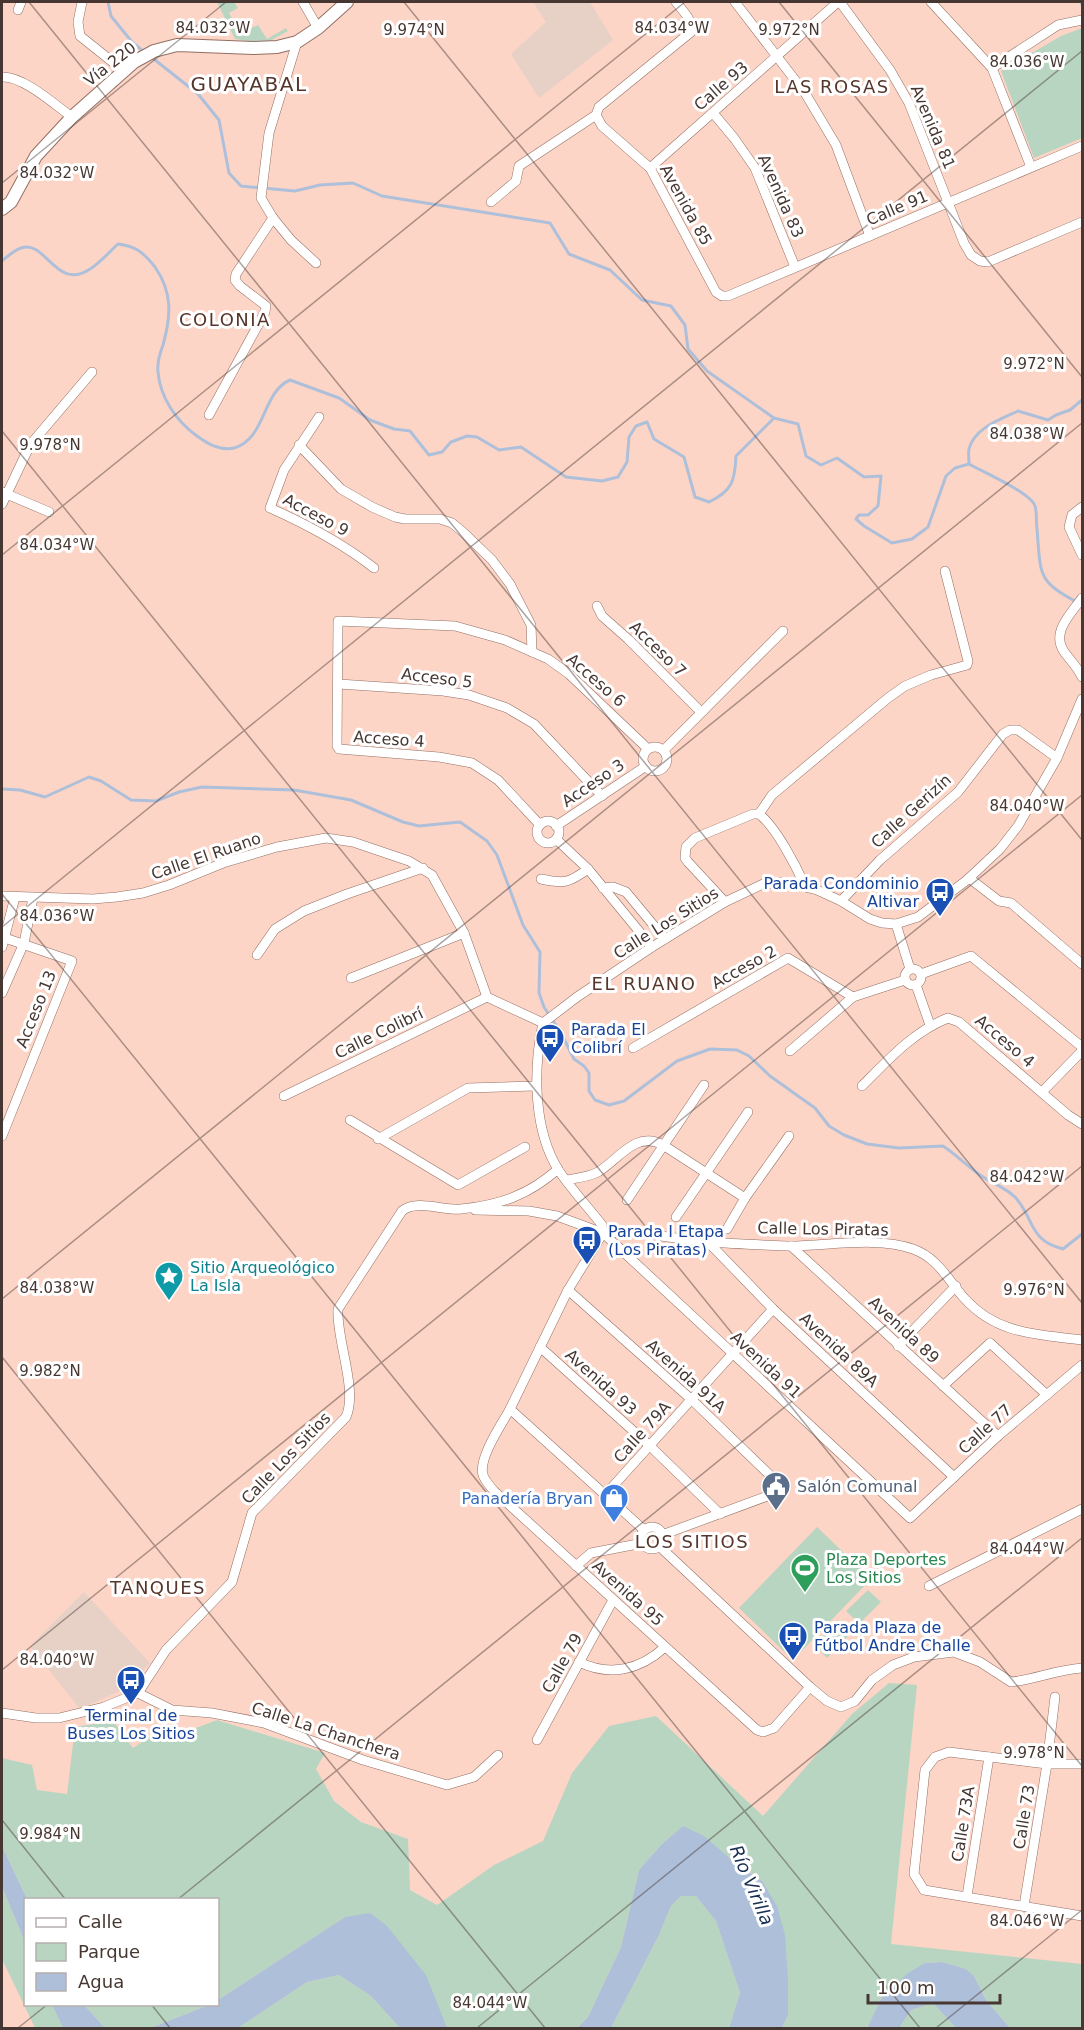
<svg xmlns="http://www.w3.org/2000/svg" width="1084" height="2030" font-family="'DejaVu Sans',sans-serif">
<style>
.education{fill:#e7d0c5}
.green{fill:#b8d5c1}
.water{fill:#aebfda}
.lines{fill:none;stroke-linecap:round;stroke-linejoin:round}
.stream{stroke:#aebfda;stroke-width:3}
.street-casing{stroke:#936f63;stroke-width:10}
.secondary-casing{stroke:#936f63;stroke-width:14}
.street{stroke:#fff;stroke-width:9}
.secondary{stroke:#fff;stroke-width:12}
.ticks{fill:none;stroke:#473732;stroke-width:1.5;stroke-opacity:0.45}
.labels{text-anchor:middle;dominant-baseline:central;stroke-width:6;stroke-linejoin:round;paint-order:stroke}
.street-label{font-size:16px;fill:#473732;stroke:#fff}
.transit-label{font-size:16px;fill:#164399;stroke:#fff;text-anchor:start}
.culture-label{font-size:16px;fill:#0d838f;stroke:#fff;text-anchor:start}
.service-label{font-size:16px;fill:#4e5e75;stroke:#fff;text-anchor:start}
.shop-label{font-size:16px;fill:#366cbe;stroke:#fff;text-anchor:end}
.leisure-label{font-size:16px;fill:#27864d;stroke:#fff;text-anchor:start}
.neighbourhood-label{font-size:18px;letter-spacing:1.5px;fill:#56362b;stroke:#fff}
.water-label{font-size:18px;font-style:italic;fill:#172e52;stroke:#fff}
.quarter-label{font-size:20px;letter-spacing:1.5px;fill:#56362b;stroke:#fff}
.ticks-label{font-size:15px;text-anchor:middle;fill:#473732;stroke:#fff;stroke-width:6;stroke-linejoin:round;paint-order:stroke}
</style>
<rect width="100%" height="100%" fill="#fdd5c7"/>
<!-- education -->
<g class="education">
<polygon points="533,2 590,2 613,40 539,98 511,54 546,22"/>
<polygon points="84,1592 150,1663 124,1689 80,1709 30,1646"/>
</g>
<!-- green -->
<g class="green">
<polygon points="217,2 234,2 238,8 229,13 234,22 243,18 249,29 258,25 267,39 286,28 288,31 264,44 235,39"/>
<polygon points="1082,28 1082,138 1034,158 1001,71 1061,36"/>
<polygon points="817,1527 871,1579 793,1660 739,1608"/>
<polygon points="868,1590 881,1602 859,1624 846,1611"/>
<polygon points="838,1620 851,1633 827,1658 814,1645"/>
<polygon points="889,1683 917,1685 891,1944 1082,1964 1082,2026 1078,2028 1010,2028 986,2000 974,1976 966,1969 942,1962 925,1963 881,1999 867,2028 782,2028 788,2015 762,1881 683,1826 662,1844 639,1870 621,1947 588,2017 577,2028 447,2028 345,1917 218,2000 218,1900 27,1899 2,1846 2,1758 32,1765 37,1790 67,1794 75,1727 113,1721 133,1748 166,1726 188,1731 217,1720 325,1753 316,1769 334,1801 361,1822 408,1839 410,1890 437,1905 494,1865 543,1841 572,1773 609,1726 656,1716 763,1816 852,1714"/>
<polygon points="2,1887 25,1942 26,2004 52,2005 63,2028 35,2028 2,1959"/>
<polygon points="681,1896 696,1896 716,1921 740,1993 729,2028 611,2028 659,1935 671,1906"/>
<polygon points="339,1975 371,1996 400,2028 238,2028 307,1982"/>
<polygon points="933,2003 956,2028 899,2028 911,2010"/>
<polygon points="84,2005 209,2005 150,2028 105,2028"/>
</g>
<!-- water -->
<g class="water">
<polygon points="683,1826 704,1836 735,1863 762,1881 777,1906 785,1935 788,1981 788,2015 782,2028 729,2028 740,1993 716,1921 696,1896 681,1896 671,1906 659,1935 611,2028 577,2028 588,2017 621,1947 639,1870 662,1844"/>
<polygon points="2,1846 27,1899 26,1900 25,1942 2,1887"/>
<polygon points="370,1913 387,1926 426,1975 447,2028 400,2028 371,1996 339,1975 307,1982 238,2028 150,2028 209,2005 218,2004 218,2000 345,1917"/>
<polygon points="942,1962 966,1969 974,1976 986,2000 1010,2028 956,2028 933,2003 911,2010 899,2028 867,2028 881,1999 908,1973 925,1963"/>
<polygon points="52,2005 84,2005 105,2028 63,2028"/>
</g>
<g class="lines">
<!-- stream -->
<g class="stream">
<polyline points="108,2 111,16 132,42 144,52"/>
<polyline points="1081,2 1082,5"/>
<path d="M 150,56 L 198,94 L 219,120 L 229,173 L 241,186 L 295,191 L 320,185 L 353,183 L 382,196 L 550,223 L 569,254 L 610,270 L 642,300 L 671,306 L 685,325 L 688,349 L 707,371 L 774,418 L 798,424 L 806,456 L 821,465 L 837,458 L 864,477 L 881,476 L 878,506 L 868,515 L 859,515 L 856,519 L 864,526 L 892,543 L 912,539 L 928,527 L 946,476 L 955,468 L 969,464 C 983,472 1031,493 1035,506 C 1037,512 1036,522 1037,529 C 1041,578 1037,581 1082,605"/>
<path d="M 2,261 C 7,257 14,250 21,248 C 46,239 56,292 90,269 C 100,263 109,252 118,244 C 136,246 144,253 155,267 C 173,293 171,316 163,345 C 160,353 157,364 158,372 C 160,397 176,421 197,436 C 208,444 220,451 234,448 C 266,439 262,392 290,380 L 339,398 L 370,420 L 394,429 L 410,431 L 429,455 L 442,452 L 451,442 L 467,436 L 477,437 L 499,450 L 521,447 L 566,477 L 602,481 L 618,477 L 627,462 L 629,437 L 636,426 L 647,422 L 654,439 L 684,457 L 695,497 L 709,502 C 732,491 735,481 736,456 L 774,418"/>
<path d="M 969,464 C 969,459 968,453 969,449 C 974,428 1001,419 1018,411 L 1048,420 L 1056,415 L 1070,410 L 1082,400"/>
<path d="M 2,789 L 20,790 L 45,797 L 89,777 L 101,781 L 131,800 L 156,801 L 179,792 L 202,787 L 294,790 L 351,800 L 403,822 L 419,826 L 460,822 L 487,841 L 497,855 L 523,925 L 540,952 L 539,993 L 544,1007 L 561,1033 L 574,1059 L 584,1066 L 589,1073 L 589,1091 L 595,1100 L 609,1105 L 624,1101 L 677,1061 L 710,1049 L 737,1050 L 749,1056 L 770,1076 L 815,1108 L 829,1126 L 844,1135 L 867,1144 L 899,1148 L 943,1146 C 958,1156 969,1168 983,1177 C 994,1184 1006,1188 1015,1197 C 1035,1219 1028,1240 1063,1249 L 1082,1234"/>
</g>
<!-- street casing -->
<g class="street-casing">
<g id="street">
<polyline points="82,2 78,22 80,36 124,71"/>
<polyline points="303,2 318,28"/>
<path d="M 676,2 C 682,10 694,21 691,32 L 599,107 L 596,115 L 602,126 L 650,168 L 716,292 L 722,296 L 728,296 L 1082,146"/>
<polyline points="735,2 805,93 836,145 870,236"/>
<polyline points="840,2 890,70 909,103 964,243 971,255 980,261 988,262 1082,222"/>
<polyline points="931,2 992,68 1031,167"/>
<polyline points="18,10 21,2"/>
<polyline points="992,68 1058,25 1082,20"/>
<path d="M 2,77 C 23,76 54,104 72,117"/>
<polyline points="713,113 734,138 755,168 795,267"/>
<polyline points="650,168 838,2"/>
<polyline points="491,202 516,181 519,166 596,115"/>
<polyline points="273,218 291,240 316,263"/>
<polyline points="209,415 265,312 266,306 240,286 235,280 236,274 273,218 261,198 269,133 297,42"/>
<path d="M 319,417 L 284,470 L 270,508 C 308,525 342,543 374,568"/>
<polyline points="299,445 341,489 372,507 395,517 405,519 440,519 452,523 464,533 492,560 510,584 531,625 532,652"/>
<polyline points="2,492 49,512"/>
<polyline points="2,504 30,445 92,372"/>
<polyline points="1082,507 1072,515 1069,527 1082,555"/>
<path d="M 1082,598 C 1070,615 1050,633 1065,653 C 1071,661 1078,668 1082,677"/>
<polyline points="597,606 602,616 628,639 701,712"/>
<polyline points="339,684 443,691 469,695 507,708 534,724 602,796"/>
<circle cx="655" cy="759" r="12"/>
<polyline points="664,750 783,631"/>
<polyline points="759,814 772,795 888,698 905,686 931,675 967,665 968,661 945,571"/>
<circle cx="548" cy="832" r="11"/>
<polyline points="540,825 498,780 472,763 439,757 339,749 337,746 338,621 455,626 505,640 548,659 569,674 648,749"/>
<polyline points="556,826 646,766"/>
<polyline points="556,839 588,869 652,947"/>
<polyline points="969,878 999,901 1011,903 1082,964"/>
<path d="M 541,879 C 564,884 569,883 588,869"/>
<polyline points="603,888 613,887 626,892 665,939"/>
<polyline points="2,896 93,899 117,897 143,893 169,885 223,863 277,847 326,838 353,842 409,861 432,875 464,933 487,997 543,1023"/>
<polyline points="841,901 880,860 958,792 1003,734 1010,730 1018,730 1057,758"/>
<path d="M 725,902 L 688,862 L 685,858 L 686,847 L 695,838 L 753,814 L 759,814 C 776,827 796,866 805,886"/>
<polyline points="896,924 910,969"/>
<polyline points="2,937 72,961 2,1136"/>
<polyline points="2,947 15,897"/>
<polyline points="257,955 275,929 304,911 347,894 423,868"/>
<circle cx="913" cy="977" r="8"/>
<polyline points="921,974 971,956 1082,1047"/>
<polyline points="351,978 464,933"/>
<polyline points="916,985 930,1025"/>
<polyline points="2,993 24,943 33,898"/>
<polyline points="633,1048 788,958 853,997 905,980"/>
<polyline points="790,1051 853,997"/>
<path d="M 862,1086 C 887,1061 914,1031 948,1018 L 959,1022 L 1068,1115 L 1082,1124"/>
<polyline points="1042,1092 1082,1051"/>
<polyline points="284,1096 487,997"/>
<polyline points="350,1120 458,1185 525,1147"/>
<polyline points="378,1139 468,1088 536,1086"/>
<path d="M 566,1180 C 577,1178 589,1177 598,1172 C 619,1159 636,1130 663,1145 L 745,1198"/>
<polyline points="627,1200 704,1085"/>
<polyline points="475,1210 529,1211 557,1216 603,1233 910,1518 998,1436 1082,1365"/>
<polyline points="676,1217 748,1112"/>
<polyline points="727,1229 745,1198 789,1136"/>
<path d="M 603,1233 C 638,1230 672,1239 708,1242 C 735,1244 763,1245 790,1246 C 828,1246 877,1236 913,1249 C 938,1258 948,1280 965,1299 C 998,1335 1037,1334 1082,1340"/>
<polyline points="708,1242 773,1309 954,1477"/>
<polyline points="791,1246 998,1436"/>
<polyline points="568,1290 692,1400 778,1483 779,1488 773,1494 662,1535"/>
<polyline points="898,1346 956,1286"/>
<polyline points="540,1347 650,1446 720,1514"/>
<polyline points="943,1386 990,1343 1047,1395"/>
<path d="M 510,1409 C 502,1424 478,1458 483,1475 C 485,1481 490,1486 494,1491 L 757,1730 L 763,1732 L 774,1728 L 810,1687"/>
<polyline points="605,1495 773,1309"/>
<circle cx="652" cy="1538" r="11"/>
<path d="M 644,1530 L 510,1409 L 568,1290 L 603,1233 L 602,1225 C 588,1207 572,1190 559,1171 C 533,1130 533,1069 543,1023 L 577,997 L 652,947 L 725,902 L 763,884 L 784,882 L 817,890 L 841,901 L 870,919 L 882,923 L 896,924 L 918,917 L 967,880 L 1000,849 L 1018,826 L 1057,758 L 1082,699"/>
<path d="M 659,1546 L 810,1687 L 827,1701 L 841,1707 L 855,1701 L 872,1680 L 893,1665 L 914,1657 L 954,1652 L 980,1662 L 1011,1682 C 1036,1679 1056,1670 1082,1668"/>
<polyline points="576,1566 591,1553 643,1543"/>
<polyline points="929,1586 1082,1509"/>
<path d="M 579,1662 C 610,1677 640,1670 665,1647"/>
<polyline points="138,1693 172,1710 212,1713 264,1723 363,1760 447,1785 474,1777 498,1755"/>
<path d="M 2,1713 L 36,1718 L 59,1718 L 104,1707 L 138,1693 L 166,1650 L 232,1582 L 252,1513 L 346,1417 C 358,1389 336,1339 338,1309 L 402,1211 C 417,1199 443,1211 461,1209 C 500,1205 529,1195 558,1169"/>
<polyline points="537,1740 613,1600"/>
<polyline points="1082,1764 1047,1764 949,1752 935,1757 925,1770 914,1874 924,1890 1082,1916"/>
<polyline points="967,1896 989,1757"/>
<polyline points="1024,1906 1047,1764 1055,1697"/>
</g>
</g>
<!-- secondary casing -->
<g class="secondary-casing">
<polyline id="secondary" points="2,209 11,202 36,156 72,117 134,62 154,51 177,45 253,48 277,47 297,42 318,28 347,2"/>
</g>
<!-- street -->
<use href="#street" class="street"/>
<!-- secondary -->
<use href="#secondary" class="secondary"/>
</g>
<!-- ticks -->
<path class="ticks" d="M 29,2 L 1082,1303M 404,2 L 1082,840M 779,2 L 1082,377M 2,183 L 226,2M 2,431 L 1082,1766M 2,555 L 685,2M 2,894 L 920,2028M 2,927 L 1082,51M 2,1299 L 1082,423M 2,1357 L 545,2028M 2,1670 L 1082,795M 2,1820 L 66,1900M 177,1900 L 1082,1166M 151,2004 L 170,2028M 18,2028 L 48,2004M 477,2028 L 1082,1538M 936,2028 L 1082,1910"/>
<!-- icons -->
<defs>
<g id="bus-pin" transform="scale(1.5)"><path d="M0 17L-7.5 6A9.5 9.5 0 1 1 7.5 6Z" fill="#1a4fb4" stroke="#fff"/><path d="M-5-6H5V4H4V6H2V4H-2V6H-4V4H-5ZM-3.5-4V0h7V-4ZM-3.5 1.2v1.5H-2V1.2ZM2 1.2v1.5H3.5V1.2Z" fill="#fff"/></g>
<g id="sight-pin" transform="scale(1.5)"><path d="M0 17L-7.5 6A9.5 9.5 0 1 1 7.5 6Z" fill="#0f9aa8" stroke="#fff"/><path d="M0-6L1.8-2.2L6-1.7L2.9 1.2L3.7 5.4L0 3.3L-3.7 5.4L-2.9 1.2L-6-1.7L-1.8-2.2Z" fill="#fff"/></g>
<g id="civic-pin" transform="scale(1.5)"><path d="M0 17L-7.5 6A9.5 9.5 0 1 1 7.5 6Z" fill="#5c6f8a" stroke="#fff"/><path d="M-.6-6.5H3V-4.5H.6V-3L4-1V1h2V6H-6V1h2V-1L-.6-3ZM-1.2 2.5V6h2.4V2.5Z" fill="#fff"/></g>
<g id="shop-pin" transform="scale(1.5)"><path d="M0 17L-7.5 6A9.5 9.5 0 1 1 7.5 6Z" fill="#3f7fe0" stroke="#fff"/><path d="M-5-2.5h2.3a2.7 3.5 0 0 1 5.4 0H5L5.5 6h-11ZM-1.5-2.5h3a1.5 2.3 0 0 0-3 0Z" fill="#fff"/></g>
<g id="stadium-pin" transform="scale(1.5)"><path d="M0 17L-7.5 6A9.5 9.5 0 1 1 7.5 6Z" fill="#2e9e5b" stroke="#fff"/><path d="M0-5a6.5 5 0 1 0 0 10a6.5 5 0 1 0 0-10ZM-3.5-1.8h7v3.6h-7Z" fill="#fff"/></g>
</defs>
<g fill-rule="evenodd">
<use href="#bus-pin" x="940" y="892"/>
<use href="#bus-pin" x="550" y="1038"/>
<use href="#bus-pin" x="587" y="1240"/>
<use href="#sight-pin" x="169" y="1276"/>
<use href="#civic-pin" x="776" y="1486"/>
<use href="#shop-pin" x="614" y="1498"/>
<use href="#stadium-pin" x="805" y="1568"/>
<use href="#bus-pin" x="793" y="1636"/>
<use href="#bus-pin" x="131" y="1680"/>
</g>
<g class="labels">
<!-- street labels -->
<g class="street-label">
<text transform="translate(110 64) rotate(-38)">Vía 220</text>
<text transform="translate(721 86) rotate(-41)">Calle 93</text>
<text transform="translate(933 127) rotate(67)">Avenida 81</text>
<text transform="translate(781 196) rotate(66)">Avenida 83</text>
<text transform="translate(686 205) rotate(61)">Avenida 85</text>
<text transform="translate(897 208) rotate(-23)">Calle 91</text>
<text transform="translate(316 515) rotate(28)">Acceso 9</text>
<text transform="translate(658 649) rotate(44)">Acceso 7</text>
<text transform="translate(437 678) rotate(7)">Acceso 5</text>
<text transform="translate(596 680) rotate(41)">Acceso 6</text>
<text transform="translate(389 739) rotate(4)">Acceso 4</text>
<text transform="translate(593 783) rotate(-34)">Acceso 3</text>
<text transform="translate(911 811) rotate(-42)">Calle Gerizín</text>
<text transform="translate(206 856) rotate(-19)">Calle El Ruano</text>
<text transform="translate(666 923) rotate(-32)">Calle Los Sitios</text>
<text transform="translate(744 967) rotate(-29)">Acceso 2</text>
<text transform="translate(36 1009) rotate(-68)">Acceso 13</text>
<text transform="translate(379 1033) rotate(-26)">Calle Colibrí</text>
<text transform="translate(1005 1041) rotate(40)">Acceso 4</text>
<text transform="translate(823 1229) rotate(1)">Calle Los Piratas</text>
<text transform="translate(904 1330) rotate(43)">Avenida 89</text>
<text transform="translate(839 1350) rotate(43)">Avenida 89A</text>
<text transform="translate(766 1365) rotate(43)">Avenida 91</text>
<text transform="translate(686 1376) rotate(42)">Avenida 91A</text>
<text transform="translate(601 1382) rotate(42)">Avenida 93</text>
<text transform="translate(985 1429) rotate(-42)">Calle 77</text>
<text transform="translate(642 1432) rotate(-48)">Calle 79A</text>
<text transform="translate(286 1458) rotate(-46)">Calle Los Sitios</text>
<text transform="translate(628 1593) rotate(42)">Avenida 95</text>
<text transform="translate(562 1663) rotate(-61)">Calle 79</text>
<text transform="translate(326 1731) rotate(18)">Calle La Chanchera</text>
<text transform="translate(1024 1817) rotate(-81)">Calle 73</text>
<text transform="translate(963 1824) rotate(-81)">Calle 73A</text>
</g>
<!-- transit labels -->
<g class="transit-label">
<text x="919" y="883" text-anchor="end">Parada Condominio<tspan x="919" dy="18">Altivar</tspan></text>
<text x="571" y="1029">Parada El<tspan x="571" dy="18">Colibrí</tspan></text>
<text x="608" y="1231">Parada I Etapa<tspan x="608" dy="18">(Los Piratas)</tspan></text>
<text x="814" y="1627">Parada Plaza de<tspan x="814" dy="18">Fútbol Andre Challe</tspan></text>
<text x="131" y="1715" text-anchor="middle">Terminal de<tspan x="131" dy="18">Buses Los Sitios</tspan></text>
</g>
<!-- culture labels -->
<g class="culture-label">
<text x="190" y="1267">Sitio Arqueológico<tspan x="190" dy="18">La Isla</tspan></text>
</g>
<!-- service labels -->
<g class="service-label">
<text x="797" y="1486">Salón Comunal</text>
</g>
<!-- shop labels -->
<g class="shop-label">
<text x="593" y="1498">Panadería Bryan</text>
</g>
<!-- leisure labels -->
<g class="leisure-label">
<text x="826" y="1559">Plaza Deportes<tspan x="826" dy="18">Los Sitios</tspan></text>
</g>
<!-- neighbourhood labels -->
<g class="neighbourhood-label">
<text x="832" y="86">LAS ROSAS</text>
<text x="225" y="319">COLONIA</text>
<text x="644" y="983">EL RUANO</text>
<text x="692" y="1541">LOS SITIOS</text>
<text x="158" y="1587">TANQUES</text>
</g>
<!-- water labels -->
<g class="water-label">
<text transform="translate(752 1885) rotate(67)">Río Virilla</text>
</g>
<!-- quarter labels -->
<g class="quarter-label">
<text x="249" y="84">GUAYABAL</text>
</g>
</g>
<g class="ticks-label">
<text x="213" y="33">84.032°W</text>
<text x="672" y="33">84.034°W</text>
<text x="414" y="35">9.974°N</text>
<text x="789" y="35">9.972°N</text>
<text x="1027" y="67">84.036°W</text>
<text x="57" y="178">84.032°W</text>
<text x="1034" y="369">9.972°N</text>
<text x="1027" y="439">84.038°W</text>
<text x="50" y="450">9.978°N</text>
<text x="57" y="550">84.034°W</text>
<text x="1027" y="811">84.040°W</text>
<text x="57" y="921">84.036°W</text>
<text x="1027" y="1182">84.042°W</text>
<text x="57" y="1293">84.038°W</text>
<text x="1034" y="1295">9.976°N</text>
<text x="50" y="1376">9.982°N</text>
<text x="1027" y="1554">84.044°W</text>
<text x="57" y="1665">84.040°W</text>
<text x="1034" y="1758">9.978°N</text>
<text x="50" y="1839">9.984°N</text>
<text x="1027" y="1926">84.046°W</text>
<text x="490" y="2008">84.044°W</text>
</g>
<!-- border -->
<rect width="1084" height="2030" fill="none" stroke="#473732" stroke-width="6"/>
<!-- legend -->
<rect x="24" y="1898" width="195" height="108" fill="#ffffff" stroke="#b5afad" stroke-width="1.5"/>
<rect x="36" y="1918" width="30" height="9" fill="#ffffff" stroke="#b5afad" stroke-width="1.5"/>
<text x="78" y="1928" font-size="18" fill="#473732">Calle</text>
<rect x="36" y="1943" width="30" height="18" fill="#b8d5c1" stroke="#b5afad" stroke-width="1.5"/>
<text x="78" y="1958" font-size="18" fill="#473732">Parque</text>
<rect x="36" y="1973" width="30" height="18" fill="#aebfda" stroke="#b5afad" stroke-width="1.5"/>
<text x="78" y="1988" font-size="18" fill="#473732">Agua</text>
<!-- scale -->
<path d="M868 1994v9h132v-9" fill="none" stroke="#473732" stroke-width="3"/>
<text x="877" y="1994" font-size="18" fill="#473732" stroke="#ffffff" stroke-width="4.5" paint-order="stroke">100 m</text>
</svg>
